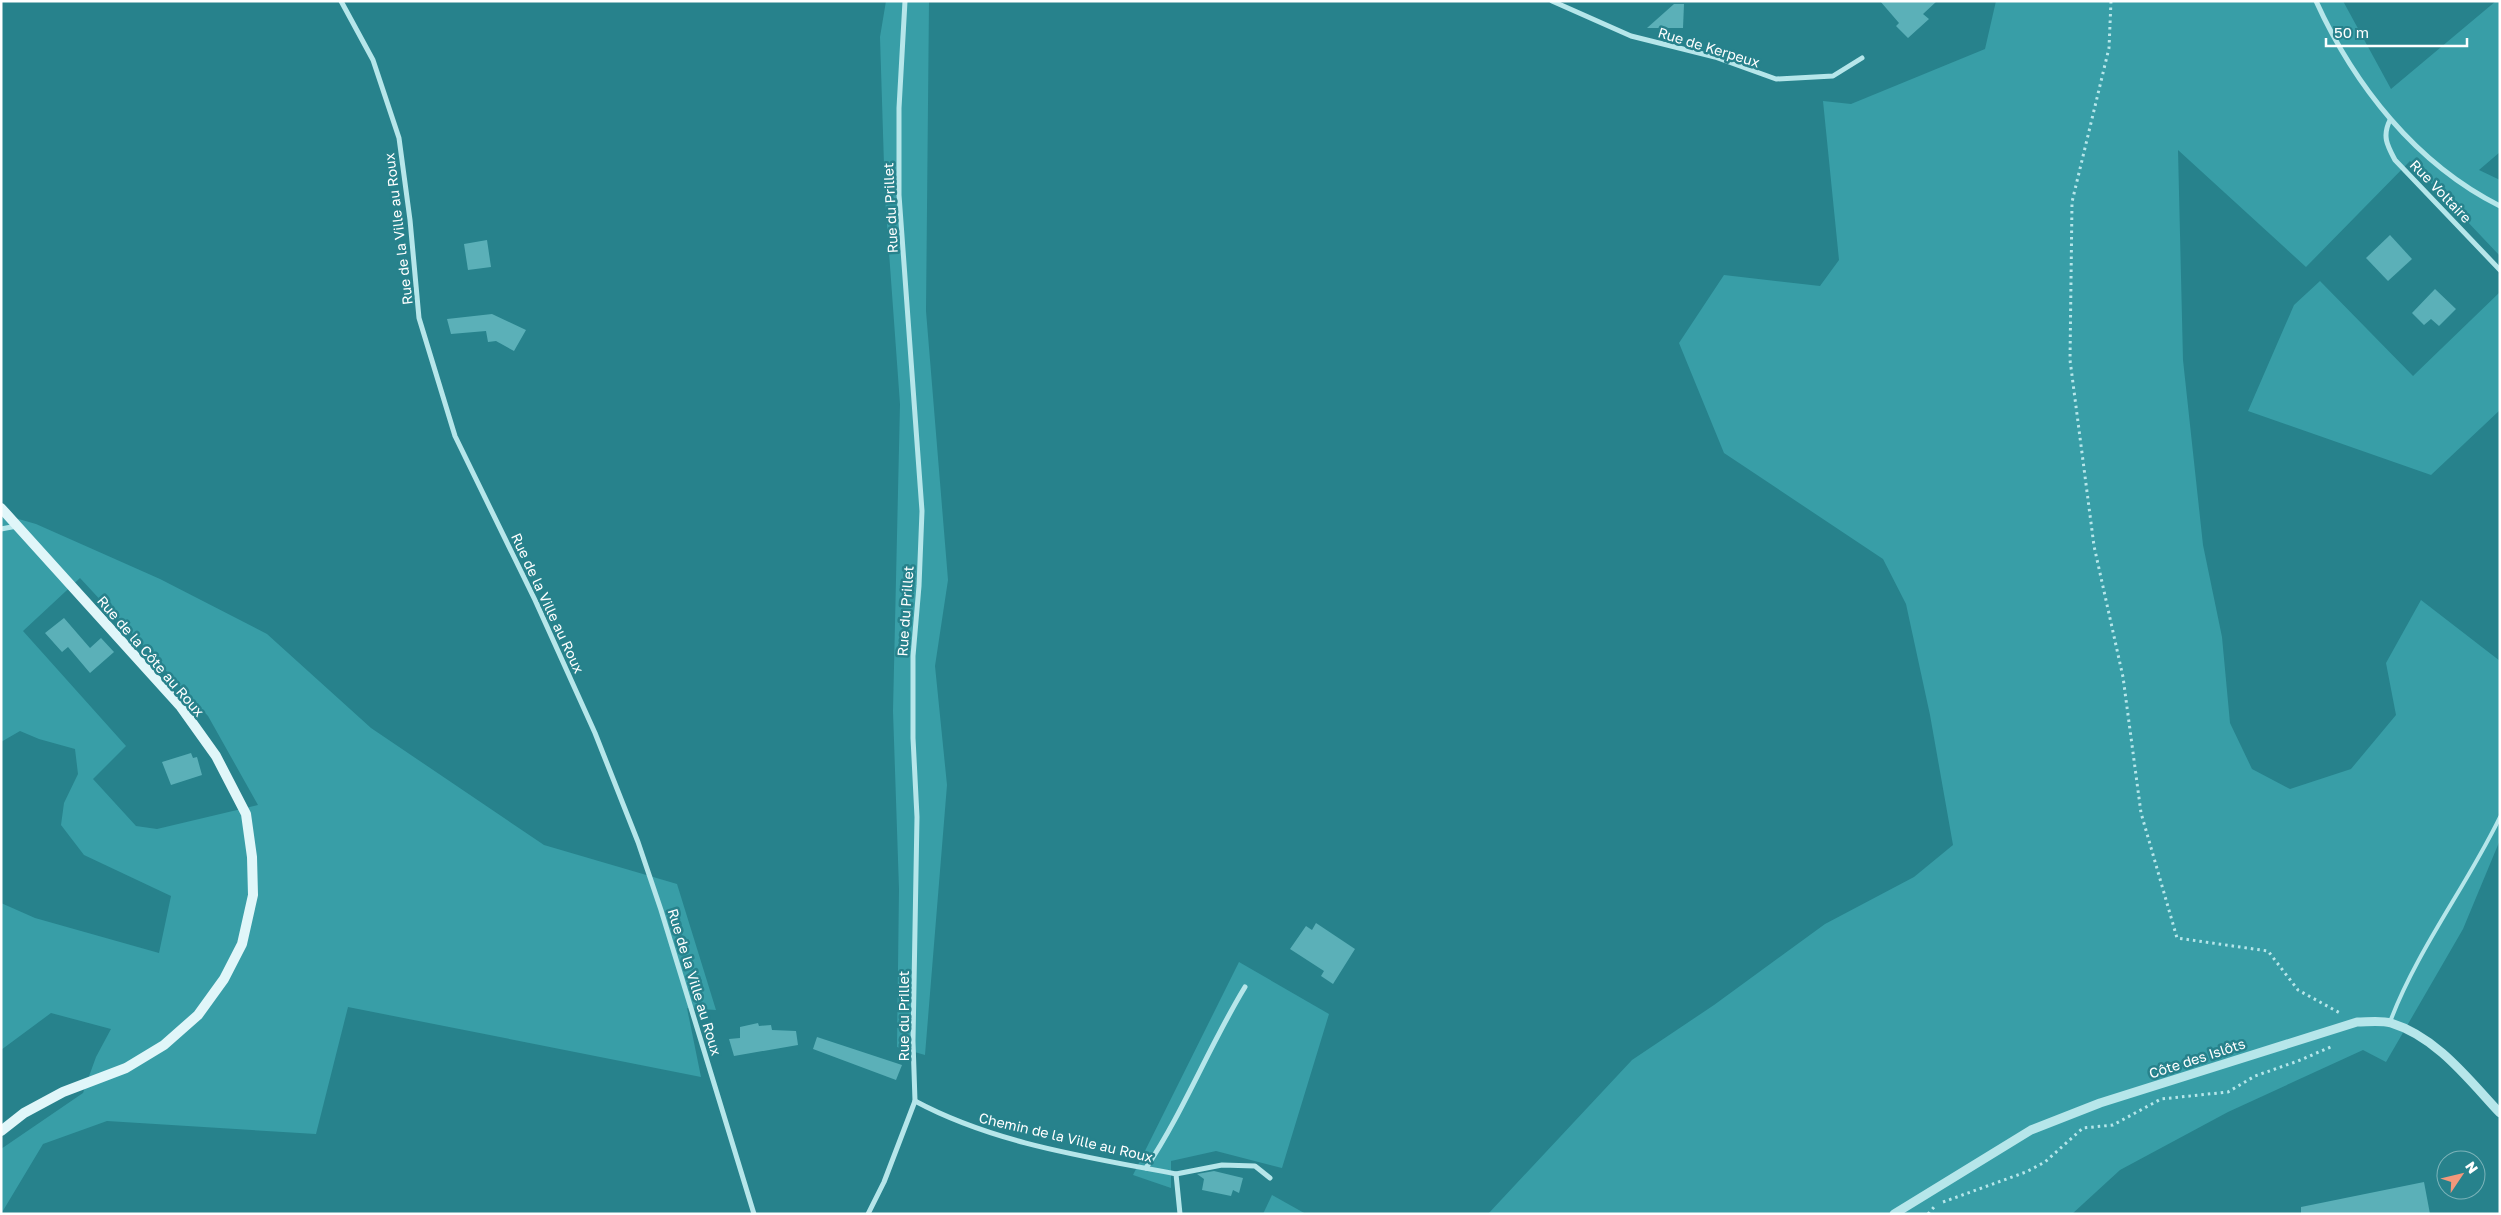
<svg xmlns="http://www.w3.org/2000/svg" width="2501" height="1215" font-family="'Golos Text',sans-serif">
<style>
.green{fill:#389ea7;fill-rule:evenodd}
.building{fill:#5bb0b8}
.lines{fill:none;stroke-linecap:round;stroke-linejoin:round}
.path{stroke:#b6e6ea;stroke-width:3;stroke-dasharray:2.5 4;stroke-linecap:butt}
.service{stroke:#b6e6ea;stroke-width:4}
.minor{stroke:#b6e6ea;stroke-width:5}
.tertiary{stroke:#b6e6ea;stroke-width:9}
.secondary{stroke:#e0f6f9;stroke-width:10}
.labels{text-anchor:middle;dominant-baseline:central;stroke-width:5;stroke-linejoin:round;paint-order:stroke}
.street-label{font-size:14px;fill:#fff;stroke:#27828c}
</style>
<rect width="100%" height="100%" fill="#27828c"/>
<!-- green -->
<g class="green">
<polygon points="886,1 929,1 926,311 948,580 935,666 947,785 925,1055 897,1047 899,889 893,711 900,404 885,197 880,37"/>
<polygon points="1996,1 2343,1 2391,89 2496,1 2500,1 2500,152 2479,170 2500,180 2500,256 2410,161 2306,267 2178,150 2183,360 2203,545 2222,637 2230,723 2252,769 2290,789 2351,769 2396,715 2386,663 2421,600 2500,661 2500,840 2463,929 2386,1062 2363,1050 2228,1112 2120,1170 2072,1214 1488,1214 1632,1060 1714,1005 1825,924 1914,877 1953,845 1930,715 1906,604 1883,559 1724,453 1679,343 1724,275 1820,286 1839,260 1823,101 1851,104 1985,49"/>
<polygon points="2320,281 2413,376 2500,292 2500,410 2431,475 2248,411 2294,305"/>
<path d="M 1,514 L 36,524 L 160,579 L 267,634 L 371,728 L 544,845 L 677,884 L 716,1010 L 687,1008 L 701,1077 L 348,1007 L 316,1134 L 107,1121 L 43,1144 L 1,1214 L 1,1149 L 83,1093 L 96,1057 L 111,1029 L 51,1013 L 1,1050 L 1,903 L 35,918 L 159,953 L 171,896 L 84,855 L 61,825 L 64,803 L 78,774 L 75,749 L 39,739 L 20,731 L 1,742 ZM 80,578 L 208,716 L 258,805 L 157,829 L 136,826 L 93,779 L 126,746 L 23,631 Z"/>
<polygon points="1239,962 1329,1014 1282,1168 1216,1151 1171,1161 1171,1188 1133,1175"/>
<polygon points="1272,1195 1306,1214 1263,1214"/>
</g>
<!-- building -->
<g class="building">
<polygon points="1880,1 1937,1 1923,14 1929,19 1908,38 1896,26 1899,23"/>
<polygon points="1674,4 1684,4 1683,28 1647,28"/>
<polygon points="2390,235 2412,259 2388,281 2366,258"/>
<polygon points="487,240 491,267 468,270 464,244"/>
<polygon points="2435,289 2456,309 2439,326 2431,319 2424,325 2412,313"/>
<polygon points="492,314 526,330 514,351 496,341 488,342 486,331 451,334 447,319"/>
<polygon points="64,618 90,648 101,638 114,652 90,673 68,647 62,652 45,633"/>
<polygon points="191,753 193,758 197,757 202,775 171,785 162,762"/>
<polygon points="1316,923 1355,949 1333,984 1321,976 1324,971 1290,949 1306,926 1312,930"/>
<polygon points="758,1023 759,1026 771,1025 772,1030 796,1031 798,1045 734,1056 729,1039 740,1038 740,1027"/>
<polygon points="817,1037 902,1065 896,1080 813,1049"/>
<polygon points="1214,1171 1243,1178 1239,1193 1233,1190 1231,1196 1202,1190 1204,1179 1197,1174"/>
<polygon points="2424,1182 2430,1214 2301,1214 2301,1207"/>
</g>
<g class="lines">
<!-- path -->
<g class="path">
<polyline points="2111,1 2109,48 2072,202 2070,360 2094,546 2123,677 2141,813 2177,938 2268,951 2298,990 2340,1013"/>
<polyline points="1943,1202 2026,1172 2045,1162 2083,1128 2113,1125 2161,1099 2228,1092 2255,1076 2298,1061 2333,1046"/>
<polyline points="1928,1214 1935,1206"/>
</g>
<!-- service -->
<path class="service" d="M 2390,1022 C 2417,950 2466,887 2500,817"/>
<!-- minor -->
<g class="minor">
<polyline points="341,1 373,60 399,138 410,220 419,318 455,436 535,600 595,733 638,842 661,910 754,1214"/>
<polyline points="1552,1 1631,36 1715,57 1776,79 1833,76 1862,58"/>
<path d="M 2316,1 C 2354,85 2416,164 2500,206"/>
<path d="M 2390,120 C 2382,136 2387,145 2395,160 L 2500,270"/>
<polyline points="1,529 17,526"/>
<path d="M 915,1101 C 995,1144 1088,1157 1176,1174 L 1180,1214"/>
<path d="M 1146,1168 C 1184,1111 1209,1046 1245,987"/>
<polyline points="1176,1174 1222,1165 1255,1166 1270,1178"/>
<polyline points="868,1214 884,1182 915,1101 913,1041 917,817 913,738 913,656 919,586 922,511 899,195 899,108 905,1"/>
</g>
<!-- tertiary -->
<path class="tertiary" d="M 1894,1214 L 2031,1130 L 2100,1103 L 2357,1022 C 2367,1022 2381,1020 2391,1023 C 2437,1037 2469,1080 2500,1113"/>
<!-- secondary -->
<polyline class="secondary" points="1,508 181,707 216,756 246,814 252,857 253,895 242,944 224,979 198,1015 164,1045 126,1068 63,1092 24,1113 1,1131"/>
</g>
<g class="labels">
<!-- street labels -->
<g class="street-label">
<text transform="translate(1709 47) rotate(17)">Rue de Kerpeux</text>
<text transform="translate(2441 191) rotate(46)">Rue Voltaire</text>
<text transform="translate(890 208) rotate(-93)">Rue du Prillet</text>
<text transform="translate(398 229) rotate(-97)">Rue de la Ville au Roux</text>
<text transform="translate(548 603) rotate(65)">Rue de la Ville au Roux</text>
<text transform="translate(905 611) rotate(-86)">Rue du Prillet</text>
<text transform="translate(151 656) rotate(49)">Rue de la Côte au Roux</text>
<text transform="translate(695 982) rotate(73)">Rue de la Ville au Roux</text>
<text transform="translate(903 1016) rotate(-90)">Rue du Prillet</text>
<text transform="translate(2197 1058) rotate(-18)">Côte des Islôts</text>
<text transform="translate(1066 1137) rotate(13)">Chemin de la Ville au Roux</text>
</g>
</g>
<!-- border -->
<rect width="2501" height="1215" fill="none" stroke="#ffffff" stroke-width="5"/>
<!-- north arrow -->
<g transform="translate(2461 1175) rotate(55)"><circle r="24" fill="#27828c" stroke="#7db4ba"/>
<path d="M0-4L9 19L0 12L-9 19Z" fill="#f3987b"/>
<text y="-8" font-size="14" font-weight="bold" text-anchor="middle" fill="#ffffff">N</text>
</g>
<!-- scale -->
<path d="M2326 38v8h141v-8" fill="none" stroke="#ffffff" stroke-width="2.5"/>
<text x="2334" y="38" font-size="15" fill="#ffffff" stroke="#27828c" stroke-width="4" paint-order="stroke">50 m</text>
</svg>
